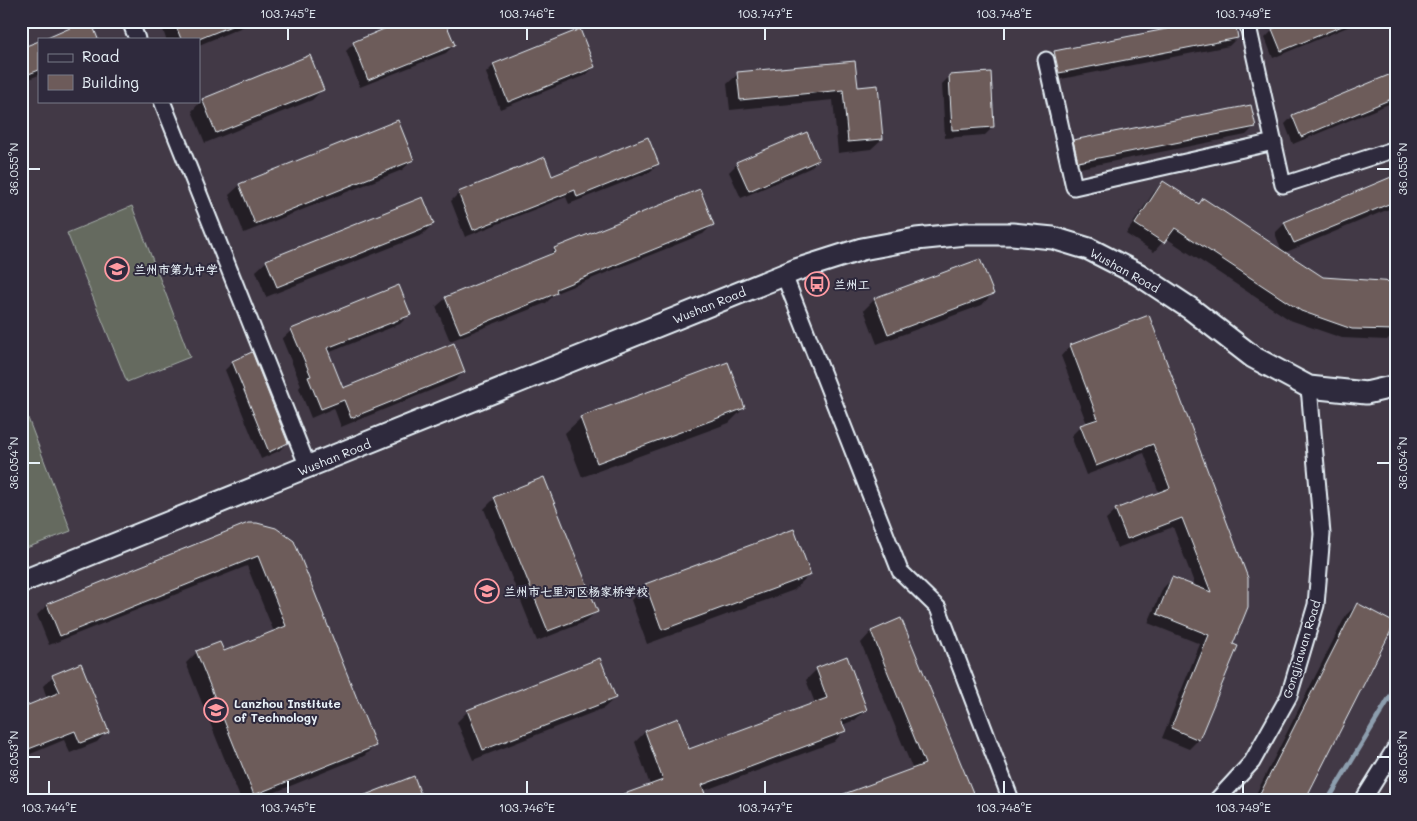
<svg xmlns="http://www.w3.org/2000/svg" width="1417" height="821" font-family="Mali,'LXGW WenKai TC',sans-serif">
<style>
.pitch{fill:#656b5e;stroke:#a6aeab}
.shadow{fill:#0007}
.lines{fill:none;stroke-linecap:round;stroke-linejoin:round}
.stream{stroke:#8d9eae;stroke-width:5}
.building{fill:#6d5b5a;stroke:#e8f1f8}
.street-casing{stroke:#e8f1f8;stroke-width:19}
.secondary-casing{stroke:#e8f1f8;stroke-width:25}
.street{stroke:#2f2a3d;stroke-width:15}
.secondary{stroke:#2f2a3d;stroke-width:21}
.ticks{fill:none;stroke:#e8f1f8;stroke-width:2}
.labels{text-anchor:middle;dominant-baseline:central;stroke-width:4;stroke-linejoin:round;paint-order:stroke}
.poi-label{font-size:12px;font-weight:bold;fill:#e8f1f8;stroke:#2f2a3d;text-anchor:start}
.street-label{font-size:12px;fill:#e8f1f8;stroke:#2f2a3d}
.neatline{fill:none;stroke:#e8f1f8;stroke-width:2}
.ticks-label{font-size:12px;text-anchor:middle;fill:#e8f1f8}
</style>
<rect width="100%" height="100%" fill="#423946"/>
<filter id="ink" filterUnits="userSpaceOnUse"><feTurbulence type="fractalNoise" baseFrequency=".02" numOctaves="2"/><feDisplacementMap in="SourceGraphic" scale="10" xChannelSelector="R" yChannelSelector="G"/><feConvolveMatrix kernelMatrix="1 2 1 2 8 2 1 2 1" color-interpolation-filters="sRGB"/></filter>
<g filter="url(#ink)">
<!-- pitch -->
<g class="pitch">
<polygon points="132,206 190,357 127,382 67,233"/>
<polygon points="26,413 71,531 21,550 21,415"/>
</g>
<!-- shadow -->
<g class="shadow">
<polygon points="160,21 257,21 199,45 199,39 166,39"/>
<polygon points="1295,21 1362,21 1273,58 1265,38 1273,30"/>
<polygon points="1237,38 1229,46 1051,81 1046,60 1054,52"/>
<polygon points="39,42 39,75 21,82 21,50"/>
<polygon points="354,43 454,45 446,53 360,87 346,51"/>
<polygon points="310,57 323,89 312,100 205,143 192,111 202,100"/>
<polygon points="494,65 594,67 586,75 500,109 486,73"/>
<polygon points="1396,73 1396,101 1293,144 1285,124 1293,116"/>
<polygon points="738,74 857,89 882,139 871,149 838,153 833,100 730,110 727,84"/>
<polygon points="950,76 993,127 985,135 945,138 942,84"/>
<polygon points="1254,127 1246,135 1070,170 1066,149 1074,141"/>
<polygon points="413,160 402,170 244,233 229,195 240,185"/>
<polygon points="818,160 810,168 741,198 729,172 737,164"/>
<polygon points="658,164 650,172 569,204 566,197 465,237 451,201 459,193 551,177"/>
<polygon points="1396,177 1396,206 1284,253 1323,278 1386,283 1396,274 1396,330 1387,340 1342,338 1290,320 1166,238 1154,252 1126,234 1154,192 1164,182 1198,205 1282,252 1275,233 1285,223"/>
<polygon points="433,224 422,235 266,297 256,271 267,261"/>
<polygon points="713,224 703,234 556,293 546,303 450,341 436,307 446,298 546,257 555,249"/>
<polygon points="21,293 26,304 21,308"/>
<polygon points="992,294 982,305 877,344 864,310 875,299"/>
<polygon points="409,315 400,324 328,353 343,389 464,372 454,381 341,427 334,408 311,418 299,388 301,385 282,339 292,330"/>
<polygon points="1148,316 1231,645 1198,740 1189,749 1162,738 1200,644 1148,623 1163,588 1173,578 1196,588 1173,527 1117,548 1106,519 1116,510 1159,493 1144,453 1086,475 1071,436 1081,426 1087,424 1061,356 1070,346"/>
<polygon points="233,362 287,443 279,451 261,459 225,370"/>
<polygon points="744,408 729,423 582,477 565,433 581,418"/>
<polygon points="495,498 596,612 585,622 537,641 484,509"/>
<polygon points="248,524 374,746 364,756 256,800 241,800 186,663 197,652 223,653 274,632 247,566 49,645 37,615 47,605"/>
<polygon points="809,575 794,590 647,644 631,600 646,585"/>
<polygon points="1357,605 1304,800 1253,800 1346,615"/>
<polygon points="901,620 974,800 833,800 913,770 861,643 871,632"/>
<polygon points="817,669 866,709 855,720 842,725 844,731 834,742 703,791 706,800 613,800 650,785 635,742 645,732 688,751 815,703 806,680"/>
<polygon points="53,676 107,731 97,742 70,753 64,740 21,758 21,709 47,699 43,686"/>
<polygon points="615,698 604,708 473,760 457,722 468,711"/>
</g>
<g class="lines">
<!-- stream -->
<polyline class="stream" points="1328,800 1396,687"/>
</g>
<!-- building -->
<g class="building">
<polygon points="86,21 91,21 98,39 45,39"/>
<polygon points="174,21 241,21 241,22 199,39 181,39"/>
<polygon points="403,21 445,21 455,45 368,80 353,42"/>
<polygon points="1207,21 1235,21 1238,38 1059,73 1054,51"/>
<polygon points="1291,21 1352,21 1352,22 1281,51 1272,29"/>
<polygon points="580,29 595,67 508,102 493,64"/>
<polygon points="39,41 39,70 21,77 21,48"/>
<polygon points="310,55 324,90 216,133 202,99"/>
<polygon points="855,61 858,87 878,85 883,139 848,142 843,90 740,100 737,72"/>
<polygon points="991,72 994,127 952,130 949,75"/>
<polygon points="1396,72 1396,97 1301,137 1292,115"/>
<polygon points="1251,105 1256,127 1078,162 1073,140"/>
<polygon points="398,120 414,160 255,224 239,184"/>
<polygon points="807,132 819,160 749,191 736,162"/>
<polygon points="648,137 659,164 577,197 575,190 473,230 458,192 545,157 552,176"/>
<polygon points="1396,175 1396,201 1294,243 1284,222"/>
<polygon points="1163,181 1199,204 1203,198 1323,277 1396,282 1396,330 1352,329 1301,311 1175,228 1164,243 1135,224"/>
<polygon points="700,189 714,225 556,289 557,293 460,333 445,297 556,252 554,248"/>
<polygon points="423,197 434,224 277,287 266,260"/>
<polygon points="980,259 994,294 888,334 874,298"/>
<polygon points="399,285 411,315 327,348 343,388 454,343 465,372 351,418 344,400 321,409 308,377 311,376 291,329"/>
<polygon points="1149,315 1248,578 1248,607 1233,644 1238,646 1199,740 1171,728 1209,635 1157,614 1172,577 1211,592 1182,518 1127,539 1115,509 1170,488 1153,444 1096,466 1080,425 1098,419 1070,345"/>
<polygon points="252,352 288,443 269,452 232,361"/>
<polygon points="728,362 745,408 597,463 580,417"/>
<polygon points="544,477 598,612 548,631 494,497"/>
<polygon points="248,523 257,523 276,528 294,541 376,746 254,795 196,651 220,642 224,651 286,626 258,556 60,636 47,604"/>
<polygon points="794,529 811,575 662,630 645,584"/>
<polygon points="1357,603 1395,623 1305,800 1257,800"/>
<polygon points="901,618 976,800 833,800 833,798 925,764 871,631"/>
<polygon points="847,656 867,710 841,720 846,731 702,785 707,800 613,800 613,798 663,780 645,731 678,718 689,749 827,698 816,668"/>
<polygon points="600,658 616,698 483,750 467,710"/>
<polygon points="81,663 109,732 80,743 75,731 21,752 21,708 60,692 52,675"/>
<polygon points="414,776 423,800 355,800 355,799"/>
</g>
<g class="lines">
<!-- street casing -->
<g class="street-casing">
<g id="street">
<polyline points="130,21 137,39"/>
<polyline points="1247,21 1283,185 1396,149"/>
<polyline points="1046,60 1074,187 1274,142"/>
<polyline points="162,101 308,467"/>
<polyline points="784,275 900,571 938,608 1011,800"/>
<polyline points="1217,800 1252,762 1289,696 1316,605 1322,534 1309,387"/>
<polyline points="1363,800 1396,747"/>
</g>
</g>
<!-- secondary casing -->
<g class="secondary-casing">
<polyline id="secondary" points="21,582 796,270 862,249 916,239 966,234 1012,234 1053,238 1089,249 1138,274 1191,309 1253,357 1309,387 1366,393 1396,386"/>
</g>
<!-- street -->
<use href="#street" class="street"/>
<!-- secondary -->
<use href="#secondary" class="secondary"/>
</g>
</g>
<!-- ticks -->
<path class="ticks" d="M 288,28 L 288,40M 527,28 L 527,40M 765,28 L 765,40M 1004,28 L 1004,40M 1243,28 L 1243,40M 28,169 L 40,169M 1377,169 L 1390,169M 28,463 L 40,463M 1377,463 L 1390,463M 28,757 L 40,757M 1377,757 L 1390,757M 49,781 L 49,794M 288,781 L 288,794M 527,781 L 527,794M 765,781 L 765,794M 1004,781 L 1004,794M 1243,781 L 1243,794"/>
<!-- icons -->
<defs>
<g id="school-ring" transform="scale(1.25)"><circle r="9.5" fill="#2f2a3d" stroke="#ff9aa2" stroke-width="1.5"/><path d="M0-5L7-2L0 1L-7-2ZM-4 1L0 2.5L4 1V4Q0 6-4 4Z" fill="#ff9aa2"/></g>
<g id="bus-ring" transform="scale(1.25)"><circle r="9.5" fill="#2f2a3d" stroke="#ff9aa2" stroke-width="1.5"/><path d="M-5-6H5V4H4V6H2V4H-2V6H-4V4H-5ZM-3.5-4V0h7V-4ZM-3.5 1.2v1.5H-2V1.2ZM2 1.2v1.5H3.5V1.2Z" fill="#ff9aa2"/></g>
</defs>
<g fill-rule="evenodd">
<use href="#school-ring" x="117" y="269"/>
<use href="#bus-ring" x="817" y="284"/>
<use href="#school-ring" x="487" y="591"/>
<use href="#school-ring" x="216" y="710"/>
</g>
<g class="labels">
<!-- poi labels -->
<g class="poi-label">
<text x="134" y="269">兰州市第九中学</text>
<text x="834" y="284">兰州工</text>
<text x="504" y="591">兰州市七里河区杨家桥学校</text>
<text x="234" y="703">Lanzhou Institute<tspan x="234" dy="14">of Technology</tspan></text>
</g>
<!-- street labels -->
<g class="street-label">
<text transform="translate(1125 270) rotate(29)">Wushan Road</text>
<text transform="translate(709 305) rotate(-22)">Wushan Road</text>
<text transform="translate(334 457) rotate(-22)">Wushan Road</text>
<text transform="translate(1301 649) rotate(-73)">Gongjiawan Road</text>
</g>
</g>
<!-- margin -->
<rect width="1417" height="821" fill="none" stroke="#2f2a3d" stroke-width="55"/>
<!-- legend -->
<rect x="38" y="38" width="162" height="65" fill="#2f2a3d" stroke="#797a88"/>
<rect x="48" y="54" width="25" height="8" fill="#2f2a3d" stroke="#797a88"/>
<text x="82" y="62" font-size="15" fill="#e8f1f8">Road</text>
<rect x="48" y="75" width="25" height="15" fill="#6d5b5a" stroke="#797a88"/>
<text x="82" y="88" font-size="15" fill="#e8f1f8">Building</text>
<rect x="28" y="28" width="1362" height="766" class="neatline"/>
<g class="ticks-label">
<text x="288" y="18">103.745°E</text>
<text x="527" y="18">103.746°E</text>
<text x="765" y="18">103.747°E</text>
<text x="1004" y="18">103.748°E</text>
<text x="1243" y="18">103.749°E</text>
<text transform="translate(14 169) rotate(-90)" y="4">36.055°N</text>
<text transform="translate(1403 169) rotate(-90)" y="4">36.055°N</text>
<text transform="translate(14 463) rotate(-90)" y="4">36.054°N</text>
<text transform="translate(1403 463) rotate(-90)" y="4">36.054°N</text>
<text transform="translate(14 757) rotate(-90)" y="4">36.053°N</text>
<text transform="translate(1403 757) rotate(-90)" y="4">36.053°N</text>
<text x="49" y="812">103.744°E</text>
<text x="288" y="812">103.745°E</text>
<text x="527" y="812">103.746°E</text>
<text x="765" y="812">103.747°E</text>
<text x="1004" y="812">103.748°E</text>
<text x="1243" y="812">103.749°E</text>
</g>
</svg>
